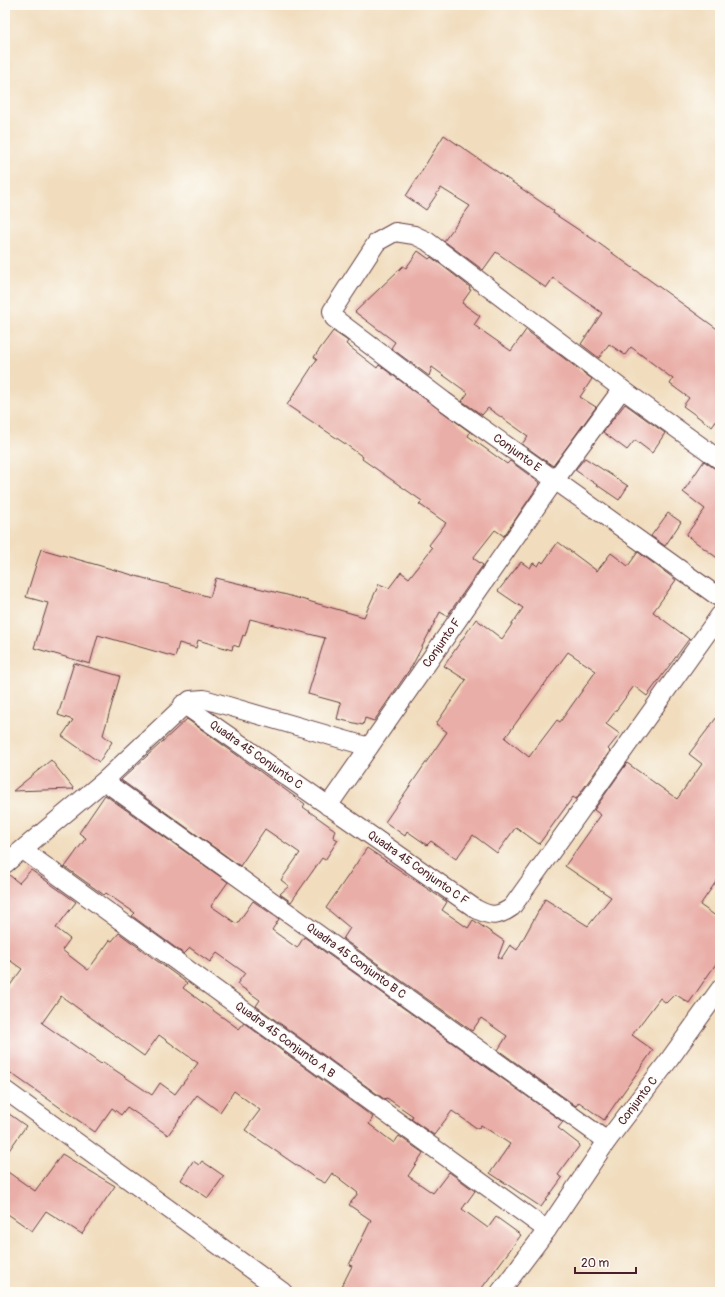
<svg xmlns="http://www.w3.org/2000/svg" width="725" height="1297" font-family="Pangolin,sans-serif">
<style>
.building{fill:#e9aea7;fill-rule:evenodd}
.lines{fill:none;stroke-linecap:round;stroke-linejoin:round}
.minor-casing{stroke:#633c41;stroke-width:20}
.minor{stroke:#fff;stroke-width:18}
.labels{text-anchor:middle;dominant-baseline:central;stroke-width:3.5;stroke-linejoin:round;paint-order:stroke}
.street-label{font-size:12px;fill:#4a1f2b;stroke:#fdfcf7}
</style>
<rect width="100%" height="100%" fill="#fdfcf7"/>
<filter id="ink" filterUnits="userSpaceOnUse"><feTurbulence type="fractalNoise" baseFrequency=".025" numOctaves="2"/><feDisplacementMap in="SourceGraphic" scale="8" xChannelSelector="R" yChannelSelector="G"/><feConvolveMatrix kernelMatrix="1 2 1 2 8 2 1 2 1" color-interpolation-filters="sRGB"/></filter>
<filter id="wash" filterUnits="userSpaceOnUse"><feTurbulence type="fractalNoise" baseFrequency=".012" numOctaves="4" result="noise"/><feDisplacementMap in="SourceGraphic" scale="16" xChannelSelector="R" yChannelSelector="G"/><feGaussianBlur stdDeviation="0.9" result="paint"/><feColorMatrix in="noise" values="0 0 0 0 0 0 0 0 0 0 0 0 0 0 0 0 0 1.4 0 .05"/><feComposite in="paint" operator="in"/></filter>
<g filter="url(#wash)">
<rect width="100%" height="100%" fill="#f1ddbe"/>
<g id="blocks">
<!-- building -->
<g class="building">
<polygon points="444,135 554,211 553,213 597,242 720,331 720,416 712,427 683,406 689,398 670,384 673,379 631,347 625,355 609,344 599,358 581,344 602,313 553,278 546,288 496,252 483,270 444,241 470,206 441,188 426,210 406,196"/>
<polygon points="418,251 429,259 431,257 470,287 469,289 471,290 462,303 480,316 474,325 511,351 526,330 592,379 580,397 596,407 553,466 522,444 528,436 488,408 482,415 462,401 468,393 432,367 429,376 391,348 395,342 355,312 403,266 406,268"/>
<polygon points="333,331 348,341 346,344 377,368 379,365 470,432 468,436 507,464 510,461 540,483 504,536 495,530 473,558 483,565 447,616 440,612 412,666 374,721 365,718 363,725 337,719 341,703 308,694 325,638 250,619 245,636 243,635 239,647 233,645 232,650 198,640 196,648 179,643 175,657 98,635 90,664 34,648 48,603 26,597 41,549 210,597 216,578 287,595 364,617 379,584 389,588 401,572 409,578 432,548 429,545 446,523 419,504 422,501 362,459 363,457 344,443 287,405 317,359 314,357"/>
<polygon points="625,404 665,433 652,453 635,440 627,450 603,432"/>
<polygon points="585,458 628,486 619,500 575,470"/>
<polygon points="704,461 714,468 720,470 720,560 686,535 705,509 683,492"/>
<polygon points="668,513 681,522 665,546 651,536"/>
<path d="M 558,542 L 597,571 L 611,553 L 628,566 L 638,552 L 676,580 L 653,612 L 689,639 L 647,696 L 634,686 L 606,724 L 620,734 L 608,749 L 610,751 L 576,799 L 573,797 L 539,844 L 516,827 L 497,853 L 473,835 L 456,859 L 431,841 L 427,845 L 407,831 L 405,836 L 385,822 L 447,732 L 436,724 L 466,680 L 444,666 L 476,619 L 502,639 L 523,608 L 498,591 L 521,562 L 530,568 L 533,563 L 538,566 L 541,561 L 543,563 ZM 568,652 L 596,671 L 560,722 L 557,720 L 529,757 L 505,738 Z"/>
<polygon points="74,663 120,676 103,735 112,742 99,762 62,736 73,720 58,715"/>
<polygon points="720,713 720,876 700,905 720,919 720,958 689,1003 675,994 666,1003 660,998 632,1035 653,1050 604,1120 579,1102 576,1106 498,1050 507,1036 481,1018 472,1031 343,939 350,928 326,908 367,848 447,902 442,910 468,928 473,920 504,941 498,957 501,959 510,945 517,950 545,899 588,926 611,897 565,866 601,815 594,810 627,763 677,799 702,764 689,754"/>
<polygon points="187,719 305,804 303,807 335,830 333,837 338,840 325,860 322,858 291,902 280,894 289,886 281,880 300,853 265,829 240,866 121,780"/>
<polygon points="51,760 74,789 13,791"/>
<polygon points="105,795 228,882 211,906 237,924 253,901 279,919 272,930 297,948 304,937 563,1122 558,1128 580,1145 558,1175 562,1178 541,1207 490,1173 510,1144 481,1125 478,1129 452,1111 434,1135 411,1119 413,1116 387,1098 384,1099 256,1006 260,1000 237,984 245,973 217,953 210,962 190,948 184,954 132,916 135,913 106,893 104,895 65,867 86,838 79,833"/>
<path d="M 31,870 L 76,902 L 56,928 L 70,939 L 62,950 L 88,970 L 110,940 L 112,941 L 119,933 L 187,983 L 183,988 L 214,1011 L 239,1029 L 244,1023 L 373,1117 L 369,1124 L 394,1143 L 399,1136 L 423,1153 L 408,1176 L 433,1193 L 449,1172 L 475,1191 L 462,1209 L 488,1228 L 496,1217 L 521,1235 L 479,1292 L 339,1292 L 352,1266 L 349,1265 L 371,1220 L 349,1205 L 358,1193 L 332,1173 L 325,1183 L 315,1178 L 245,1130 L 260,1110 L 234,1091 L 220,1112 L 197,1095 L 168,1135 L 127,1107 L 121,1115 L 112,1108 L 95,1132 L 5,1069 L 5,992 L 22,969 L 5,957 L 5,874 L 8,874 L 19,883 ZM 61,996 L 144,1056 L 159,1035 L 198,1063 L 175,1094 L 160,1083 L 152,1095 L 103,1062 L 101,1064 L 42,1023 Z"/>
<polygon points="5,1111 26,1126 5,1156"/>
<polygon points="62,1154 115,1186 82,1234 46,1211 32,1231 5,1212 5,1170 35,1191"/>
<polygon points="193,1161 199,1165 202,1161 224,1176 208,1198 181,1180"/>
</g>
</g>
</g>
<g filter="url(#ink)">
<use href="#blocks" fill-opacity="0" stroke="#633c41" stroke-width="1"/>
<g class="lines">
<!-- minor casing -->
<g class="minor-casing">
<g id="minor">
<polyline points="720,460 622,389 427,241 414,235 395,232 377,242 332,311 334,318 444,401 720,598"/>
<path d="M 183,704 L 476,909 C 491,917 498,917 512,907 L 720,615"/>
<polyline points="104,781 607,1141"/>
<polyline points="328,806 555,480 622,389"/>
<polyline points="23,850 547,1230"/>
<polyline points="5,864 104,781 190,700 204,699 369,747"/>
<polyline points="5,1090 283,1292"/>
<polyline points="500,1292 547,1230 607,1141 669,1060 720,989"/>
</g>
</g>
<!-- minor -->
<use href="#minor" class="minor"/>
</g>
</g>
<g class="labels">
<!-- street labels -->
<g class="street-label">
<text transform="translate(517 453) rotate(36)">Conjunto E</text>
<text transform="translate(442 643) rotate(-55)">Conjunto F</text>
<text transform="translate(256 755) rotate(35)">Quadra 45 Conjunto C</text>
<text transform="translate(418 868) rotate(35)">Quadra 45 Conjunto C F</text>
<text transform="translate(356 961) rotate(36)">Quadra 45 Conjunto B C</text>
<text transform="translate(285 1040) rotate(36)">Quadra 45 Conjunto A B</text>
<text transform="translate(638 1101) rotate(-53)">Conjunto C</text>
</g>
</g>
<!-- margin -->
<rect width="725" height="1297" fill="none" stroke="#fdfcf7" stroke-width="20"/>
<!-- scale -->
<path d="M575 1267v6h61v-6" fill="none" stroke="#4a1f2b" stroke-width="2"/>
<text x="581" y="1267" font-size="12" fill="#4a1f2b" stroke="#fdfcf7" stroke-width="3" paint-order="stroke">20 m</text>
</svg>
